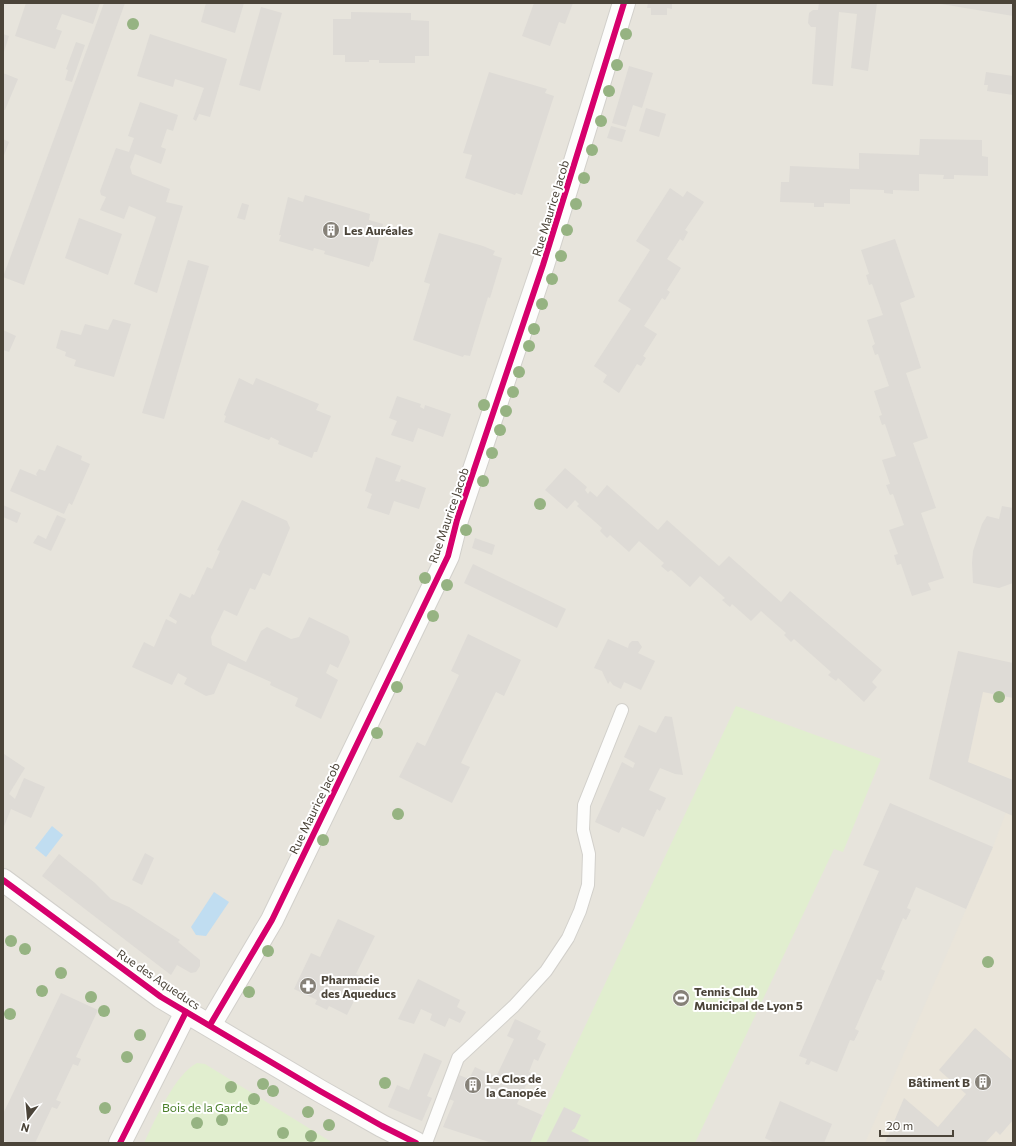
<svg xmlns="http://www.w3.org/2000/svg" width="1016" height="1146" font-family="Commissioner,sans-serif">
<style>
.residential{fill:#e7e4dc}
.education{fill:#eae5da}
.green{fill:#e1eecf}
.water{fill:#c0ddf1}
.building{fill:#dedbd6}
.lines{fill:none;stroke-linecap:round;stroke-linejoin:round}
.lane-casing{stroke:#d2d0cb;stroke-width:14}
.street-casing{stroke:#d2d0cb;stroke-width:24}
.lane{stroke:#fdfdfc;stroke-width:12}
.street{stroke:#fdfdfc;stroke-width:22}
.cycleway-casing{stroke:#fff;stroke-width:8}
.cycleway{stroke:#d6006c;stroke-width:6}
.tree{fill:#96b382}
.labels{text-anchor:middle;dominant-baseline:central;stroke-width:4;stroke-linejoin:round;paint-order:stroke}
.street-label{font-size:12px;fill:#4b4439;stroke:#fff}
.poi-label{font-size:12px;font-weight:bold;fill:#4b4439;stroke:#fff;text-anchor:start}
.park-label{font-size:12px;fill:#4a7f2a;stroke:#fff}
</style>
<rect width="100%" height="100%" fill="#f4f2ee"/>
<!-- residential -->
<rect class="residential" x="3" y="3" width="1010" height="1140"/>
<!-- education -->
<polygon class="education" points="958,651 1013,663 1013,1143 865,1143 993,847 1006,812 929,779"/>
<!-- green -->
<g class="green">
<polygon points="736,706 881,759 843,852 834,849 695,1143 530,1143"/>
<path d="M 197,1063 L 205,1064 L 333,1143 L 144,1143 C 155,1120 175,1074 197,1063 Z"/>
</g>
<!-- water -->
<g class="water">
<polygon points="52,826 63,835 46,857 35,848"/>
<polygon points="214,892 229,902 206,936 196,935 191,927"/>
</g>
<!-- building -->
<g class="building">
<polygon points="26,3 100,3 93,24 62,14 56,29 62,31 55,49 15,36"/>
<polygon points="104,3 125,3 24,285 3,277"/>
<polygon points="206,3 244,3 235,33 201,22"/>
<polygon points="534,3 573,3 565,24 559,22 550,46 522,36"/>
<polygon points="648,3 672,3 672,9 667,8 667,15 651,15 651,8 647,8"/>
<polygon points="819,3 877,3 868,71 851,68 857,14 839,12 833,86 812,84 816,27 811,27 808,23 809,13 813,10 818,10"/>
<polygon points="941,3 1013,3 1013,16 941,4"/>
<polygon points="261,7 282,13 260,91 239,85"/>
<polygon points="351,12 411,13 411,20 429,21 429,56 415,56 415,63 379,63 379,60 369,60 369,62 345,62 345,55 333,55 333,19 351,19"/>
<polygon points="3,34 9,36 3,55"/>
<polygon points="150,34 227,59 210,117 199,114 196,121 193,119 204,88 175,79 173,87 137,76"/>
<polygon points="76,42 85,45 72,82 65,80 68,70 66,69"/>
<polygon points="629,66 653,73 642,108 633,105 626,127 612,123"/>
<polygon points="489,72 547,89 545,93 554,96 522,195 516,193 515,195 465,178 472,155 463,153"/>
<polygon points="986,72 1013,76 1013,95 987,91 988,85 984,85"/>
<polygon points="3,73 18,79 5,110 3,110"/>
<polygon points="140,102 178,115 173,131 167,129 161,147 166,149 161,164 135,154 130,167 132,174 170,189 166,202 183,206 157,293 134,284 156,217 129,206 124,219 100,210 106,197 101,195 100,191 116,148 129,152 134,138 128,136"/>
<polygon points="646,108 666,114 659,137 639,131"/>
<polygon points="611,126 626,130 622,142 607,138"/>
<polygon points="3,139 9,142 3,158"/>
<polygon points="920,139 982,140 982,156 988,157 988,176 954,175 954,179 943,179 944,175 919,174 919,191 893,190 893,194 884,193 884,190 850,189 850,204 824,203 824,207 814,207 814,203 780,202 781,182 789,182 790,166 859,169 859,153 919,155"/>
<polygon points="670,188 683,197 687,191 704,202 685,230 688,232 683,241 680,239 667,259 681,268 667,290 670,292 665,300 662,298 644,326 657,334 643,356 646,358 641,366 637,364 619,393 603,382 607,375 594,366 631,309 618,301 650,250 636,241"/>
<polygon points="305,195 370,214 369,220 383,224 373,262 371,261 369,267 324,254 325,251 314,248 313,251 279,241 281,235 279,235 288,197 303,202"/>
<polygon points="242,203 249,205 245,220 237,218"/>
<polygon points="79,218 122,234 108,275 65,258"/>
<polygon points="439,233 483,246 495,251 493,255 502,258 490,298 488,297 470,356 464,355 463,357 413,340 430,284 424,282"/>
<polygon points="895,239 915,297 900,303 921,368 906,373 928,438 913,443 936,508 921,513 944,578 928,583 931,590 912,596 901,564 897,565 894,555 898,554 889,530 904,525 893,494 890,495 886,485 890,484 882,460 896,456 885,424 882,425 879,416 882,415 874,391 889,386 878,354 875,355 872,346 875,344 867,320 883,315 872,284 869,285 866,275 869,274 861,250"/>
<polygon points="188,260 209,266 164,419 142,413"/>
<polygon points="113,319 131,324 114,377 74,366 76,360 65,356 66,352 56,348 61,330 81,335 85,324 108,330"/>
<polygon points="3,330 16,336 9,352 3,350"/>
<polygon points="239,378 253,385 256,378 319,404 316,410 331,416 317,452 314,452 312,458 278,444 279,441 271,437 269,440 224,422 226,416 224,415"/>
<polygon points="397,396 421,404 420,407 424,409 425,405 451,414 443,437 418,428 413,442 391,435 397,421 389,418"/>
<polygon points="57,445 82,456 81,460 90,464 72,505 69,503 64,514 10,491 20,469 37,476 36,474 39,469 45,471"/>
<polygon points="376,457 401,466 395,481 400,482 401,479 426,488 419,509 394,501 389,515 367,508 372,494 365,491"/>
<polygon points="565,468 587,487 585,490 588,494 590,491 597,497 607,485 658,530 667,520 719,566 729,556 781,602 790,591 882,670 872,682 877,687 864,702 838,678 836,681 828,675 831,672 794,639 791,642 784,635 786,633 761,611 751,621 732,604 730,607 722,600 725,598 700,576 690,587 671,570 668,572 661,566 664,563 639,541 629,552 610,535 607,538 600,531 602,528 577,506 579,504 575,500 567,509 545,490"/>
<polygon points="242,500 287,521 290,528 270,576 263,573 255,590 250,588 237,616 224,610 211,637 212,645 246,662 261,631 267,627 291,639 299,637 309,617 348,636 350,642 338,668 330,664 326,673 338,680 321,719 295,706 298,698 270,685 271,682 228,663 214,694 206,696 184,684 187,678 178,673 172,685 132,667 144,642 154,647 166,619 176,624 177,621 169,616 180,593 190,598 192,594 194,595 207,567 212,569 220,551 217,550"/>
<polygon points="3,505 21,513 17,523 3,517"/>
<polygon points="1002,506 1013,508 1013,583 999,588 973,583 972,563 973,551 982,524 987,516 999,519"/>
<polygon points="57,515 66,519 51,551 33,543 38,535 46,539"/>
<polygon points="475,538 495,545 492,555 472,548"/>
<polygon points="473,564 566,609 557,628 464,583"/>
<polygon points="468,634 521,660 504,696 496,692 461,763 470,767 452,803 399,777 417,742 425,746 459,675 451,671"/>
<polygon points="608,639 628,648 629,644 632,641 638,641 642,647 638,653 655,661 641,690 624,682 621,689 613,685 610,681 608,684 602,671 594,668"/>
<polygon points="958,651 1013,663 1013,698 983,692 968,762 1013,780 1013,816 929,779"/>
<polygon points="665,716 672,717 683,775 675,774 660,768 649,790 666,798 660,811 657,809 644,837 622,827 619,833 595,822 622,762 633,768 635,763 624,757 639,725 656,733"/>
<polygon points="4,754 25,768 9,794 15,799 24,778 45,787 31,818 11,809 3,829 3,756"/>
<polygon points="890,803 993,847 966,909 916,887 907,908 911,910 906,920 903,918 881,969 885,971 881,981 877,979 855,1029 859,1031 854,1041 850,1040 837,1072 811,1061 809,1065 805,1064 807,1059 799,1056 879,871 863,865"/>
<polygon points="145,853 154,858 142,885 132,880"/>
<polygon points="59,854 95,883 111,899 129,907 180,940 178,942 200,960 200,966 196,972 191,973 177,965 171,975 42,876"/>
<polygon points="338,919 375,936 356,974 365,979 347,1015 329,1006 327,1010 315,1004 317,1000 294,989 311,953 320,957"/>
<polygon points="418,979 460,1000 457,1007 466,1012 460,1023 449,1018 445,1027 430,1020 432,1014 421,1009 414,1024 398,1019"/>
<polygon points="61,993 98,1010 76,1057 81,1059 78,1066 73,1064 56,1100 61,1102 57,1109 52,1107 35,1143 9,1143 3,1140 3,1114"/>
<polygon points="515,1019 541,1031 537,1039 546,1044 538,1061 534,1059 529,1072 532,1073 517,1104 542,1115 530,1143 492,1143 443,1127 454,1101 449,1099 459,1075 469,1079 475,1067 496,1077 514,1039 507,1036"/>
<polygon points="975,1028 1013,1061 1013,1120 1000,1135 996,1131 985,1143 885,1143 904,1098 938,1127 966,1094 939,1070"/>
<polygon points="424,1053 442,1061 427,1096 432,1098 422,1121 388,1107 397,1085 409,1090"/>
<polygon points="780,1101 832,1124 824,1143 775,1143 765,1138"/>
<polygon points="564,1107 581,1115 575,1128 571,1131 589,1140 588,1143 546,1143"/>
</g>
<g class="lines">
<!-- lane casing -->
<g class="lane-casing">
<polyline id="lane" points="426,1143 458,1058 514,1006 546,971 568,938 580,911 588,885 589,854 583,830 584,805 622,710"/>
</g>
<!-- street casing -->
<g class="street-casing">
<g id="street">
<polyline points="3,880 161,997 320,1091 382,1126 416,1143"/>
<polyline points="210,1025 272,920 448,556 457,520 543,265 624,3"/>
<polyline points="120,1143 186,1012"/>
</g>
</g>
<!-- lane -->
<use href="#lane" class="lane"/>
<!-- street -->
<use href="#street" class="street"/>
<!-- cycleway casing -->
<g class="cycleway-casing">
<g id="cycleway">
<polyline points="3,880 161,997 320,1091 382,1126 416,1143"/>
<polyline points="210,1025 272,920 448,556 457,520 543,265 624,3"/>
<polyline points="120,1143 186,1012"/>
</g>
</g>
<!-- cycleway -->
<use href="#cycleway" class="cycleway"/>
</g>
<!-- trees -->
<g class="tree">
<circle cx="133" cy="24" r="6"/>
<circle cx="626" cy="34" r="6"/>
<circle cx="617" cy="65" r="6"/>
<circle cx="609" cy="91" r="6"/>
<circle cx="601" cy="121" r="6"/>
<circle cx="592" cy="150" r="6"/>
<circle cx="584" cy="178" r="6"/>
<circle cx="576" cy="204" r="6"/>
<circle cx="567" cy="230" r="6"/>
<circle cx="561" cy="256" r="6"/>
<circle cx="552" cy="279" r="6"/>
<circle cx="542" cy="304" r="6"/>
<circle cx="534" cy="329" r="6"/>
<circle cx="529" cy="346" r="6"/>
<circle cx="519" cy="372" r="6"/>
<circle cx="513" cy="392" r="6"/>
<circle cx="484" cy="405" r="6"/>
<circle cx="506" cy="411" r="6"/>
<circle cx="500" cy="430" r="6"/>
<circle cx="492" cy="453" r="6"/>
<circle cx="483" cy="481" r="6"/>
<circle cx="540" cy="504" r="6"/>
<circle cx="466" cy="530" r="6"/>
<circle cx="425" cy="578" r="6"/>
<circle cx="447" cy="585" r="6"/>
<circle cx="433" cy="616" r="6"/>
<circle cx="397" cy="687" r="6"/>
<circle cx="999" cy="697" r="6"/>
<circle cx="377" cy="733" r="6"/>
<circle cx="398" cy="814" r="6"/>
<circle cx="323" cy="840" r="6"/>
<circle cx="11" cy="941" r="6"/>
<circle cx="25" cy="949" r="6"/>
<circle cx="268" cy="951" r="6"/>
<circle cx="988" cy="962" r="6"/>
<circle cx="61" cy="973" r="6"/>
<circle cx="42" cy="991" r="6"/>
<circle cx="249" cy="992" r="6"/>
<circle cx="91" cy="997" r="6"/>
<circle cx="104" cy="1011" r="6"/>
<circle cx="10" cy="1014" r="6"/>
<circle cx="140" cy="1035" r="6"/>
<circle cx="127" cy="1057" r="6"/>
<circle cx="385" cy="1083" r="6"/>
<circle cx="263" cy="1084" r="6"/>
<circle cx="231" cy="1087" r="6"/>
<circle cx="273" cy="1091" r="6"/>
<circle cx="254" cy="1099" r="6"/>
<circle cx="105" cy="1108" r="6"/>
<circle cx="308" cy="1112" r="6"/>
<circle cx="222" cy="1120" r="6"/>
<circle cx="197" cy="1123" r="6"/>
<circle cx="329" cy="1125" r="6"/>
<circle cx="283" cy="1133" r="6"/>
<circle cx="311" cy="1136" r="6"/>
</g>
<!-- icons -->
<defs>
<g id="building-disc" transform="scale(0.9)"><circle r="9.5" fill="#868178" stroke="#fff"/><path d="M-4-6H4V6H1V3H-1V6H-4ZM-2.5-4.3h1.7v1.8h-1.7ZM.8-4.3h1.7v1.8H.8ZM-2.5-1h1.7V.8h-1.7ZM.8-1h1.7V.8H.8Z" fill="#fff"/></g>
<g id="pharmacy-disc" transform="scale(0.9)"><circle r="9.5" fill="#868178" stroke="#fff"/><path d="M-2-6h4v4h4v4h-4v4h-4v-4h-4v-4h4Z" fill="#fff"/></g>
<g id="stadium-disc" transform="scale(0.9)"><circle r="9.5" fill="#868178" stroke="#fff"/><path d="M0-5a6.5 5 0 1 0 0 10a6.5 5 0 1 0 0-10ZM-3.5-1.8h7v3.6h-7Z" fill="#fff"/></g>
</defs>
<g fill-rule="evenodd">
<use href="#building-disc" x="331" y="230"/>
<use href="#pharmacy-disc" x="308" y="986"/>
<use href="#stadium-disc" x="681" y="998"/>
<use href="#building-disc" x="983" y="1082"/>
<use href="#building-disc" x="473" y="1085"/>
</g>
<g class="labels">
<!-- street labels -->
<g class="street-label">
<text transform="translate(550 208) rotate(-73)">Rue Maurice Jacob</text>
<text transform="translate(448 515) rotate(-71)">Rue Maurice Jacob</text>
<text transform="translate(314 808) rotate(-64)">Rue Maurice Jacob</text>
<text transform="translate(159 979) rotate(34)">Rue des Aqueducs</text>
</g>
<!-- poi labels -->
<g class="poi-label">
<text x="344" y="230">Les Auréales</text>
<text x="321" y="979">Pharmacie<tspan x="321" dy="14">des Aqueducs</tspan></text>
<text x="694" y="991">Tennis Club<tspan x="694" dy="14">Municipal de Lyon 5</tspan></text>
<text x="486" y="1078">Le Clos de<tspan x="486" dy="14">la Canopée</tspan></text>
<text x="970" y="1082" text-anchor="end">Bâtiment B</text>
</g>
<!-- park labels -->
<g class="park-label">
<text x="205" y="1107">Bois de la Garde</text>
</g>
</g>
<!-- border -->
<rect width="1016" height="1146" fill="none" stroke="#4b4439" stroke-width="8"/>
<!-- north arrow -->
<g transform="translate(28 1118) rotate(196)" stroke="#ffffff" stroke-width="3" paint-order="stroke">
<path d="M0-3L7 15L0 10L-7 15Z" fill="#4b4439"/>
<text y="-6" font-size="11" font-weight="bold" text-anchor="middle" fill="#4b4439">N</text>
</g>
<!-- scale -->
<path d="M880 1130v6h73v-6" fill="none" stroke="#4b4439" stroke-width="2"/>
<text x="886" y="1130" font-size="12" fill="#4b4439" stroke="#ffffff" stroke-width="3" paint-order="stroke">20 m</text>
</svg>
